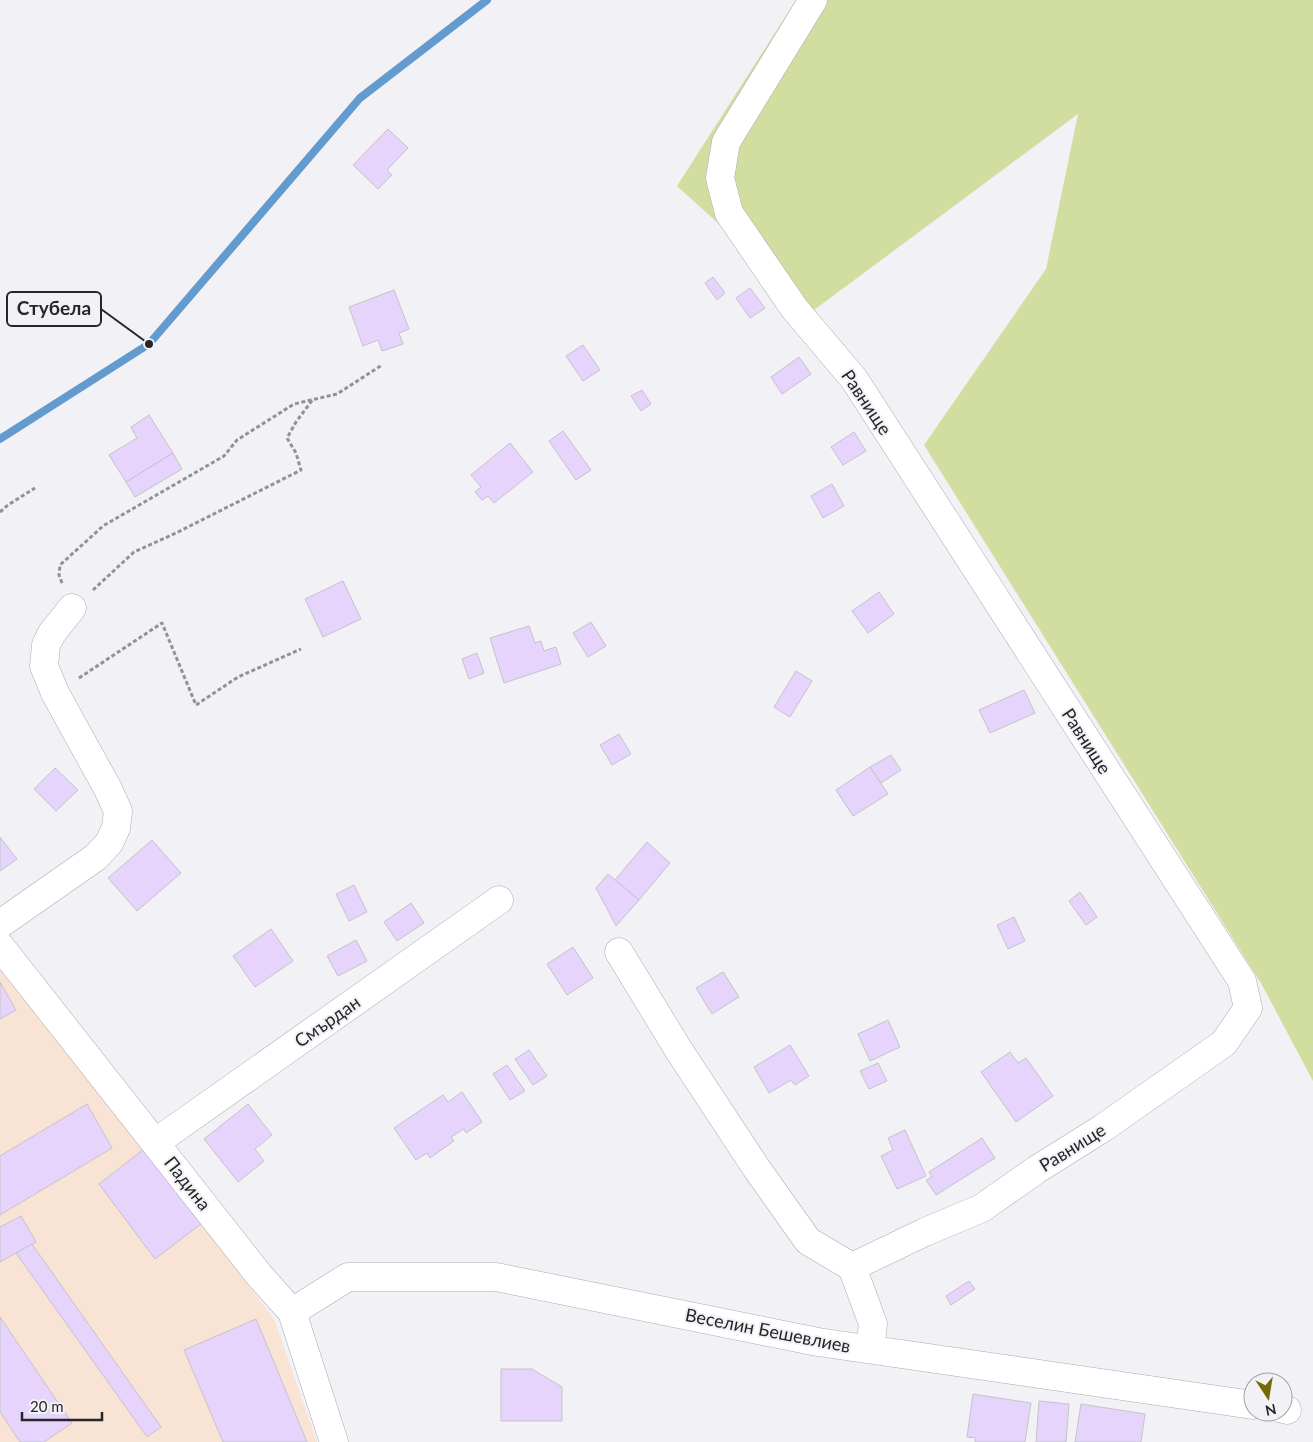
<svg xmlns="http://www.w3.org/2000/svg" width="1313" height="1442" font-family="Lato,sans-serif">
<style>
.commercial{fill:#f8e3d5}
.green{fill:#d1dea0}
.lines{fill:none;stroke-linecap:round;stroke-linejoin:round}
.stream{stroke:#649bcf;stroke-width:8}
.building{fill:#e6d4fd;stroke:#c5c3c8}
.minor-casing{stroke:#acacb1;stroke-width:29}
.path{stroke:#929296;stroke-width:3;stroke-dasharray:4 2.5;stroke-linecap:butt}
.minor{stroke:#fff;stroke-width:28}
.labels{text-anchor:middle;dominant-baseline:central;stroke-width:4;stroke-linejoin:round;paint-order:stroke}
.street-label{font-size:18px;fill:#262628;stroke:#f1f1f6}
.leader{fill:none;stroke:#262628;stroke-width:2}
.callout-dot{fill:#262628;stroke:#f1f1f6;stroke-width:2}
.callout{fill:#f1f1f6;stroke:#262628;stroke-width:2}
.callout-label{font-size:19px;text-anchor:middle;font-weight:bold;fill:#262628}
</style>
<rect width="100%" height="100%" fill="#f1f1f6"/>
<!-- commercial -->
<polygon class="commercial" points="0,968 144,1149 274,1319 317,1442 0,1442"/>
<!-- green -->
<polygon class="green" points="796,0 1313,0 1313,1081 1262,985 924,445 1046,269 1078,114 814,310 677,186"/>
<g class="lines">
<!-- stream -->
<polyline class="stream" points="0,439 149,344 360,98 487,0"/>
</g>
<!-- building -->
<g class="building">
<polygon points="388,129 408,148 387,170 392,175 378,189 353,165"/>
<polygon points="713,277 725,293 717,300 705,283"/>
<polygon points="750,288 765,308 750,318 736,298"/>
<polygon points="394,290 409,329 399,333 403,344 382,351 378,340 363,346 349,307"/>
<polygon points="583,345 600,370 583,381 566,356"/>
<polygon points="799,357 811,374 782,394 771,377"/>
<polygon points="642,390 651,404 641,411 631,396"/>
<polygon points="149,415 173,453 126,482 109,455 137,438 131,427"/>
<polygon points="563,431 591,470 576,480 549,441"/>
<polygon points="854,432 866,451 843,465 831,447"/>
<polygon points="510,443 533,472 494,503 488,496 482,500 475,492 481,487 471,475"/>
<polygon points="173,453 182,469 135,497 126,482"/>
<polygon points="832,484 844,506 823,518 811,496"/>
<polygon points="343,581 361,619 323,637 305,599"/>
<polygon points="879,592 894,614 868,633 852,611"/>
<polygon points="591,622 606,646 588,657 573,633"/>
<polygon points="529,626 535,643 541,641 544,651 556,647 561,664 504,683 490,638"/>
<polygon points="477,653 484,673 469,679 462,659"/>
<polygon points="796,671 812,681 790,717 774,707"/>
<polygon points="1024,690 1035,713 990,733 979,710"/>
<polygon points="619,734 631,754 612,765 600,745"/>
<polygon points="891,755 901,770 881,783 870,767"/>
<polygon points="870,767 888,794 853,816 836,790"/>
<polygon points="55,768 78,790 56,811 34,789"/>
<polygon points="0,837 17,859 0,871"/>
<polygon points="152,840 181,873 137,911 108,878"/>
<polygon points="647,842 670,863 639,900 615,880"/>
<polygon points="608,874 639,900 616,926 596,888"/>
<polygon points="354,885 367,912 349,921 336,894"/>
<polygon points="1080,892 1097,917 1086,925 1069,901"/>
<polygon points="411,903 424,923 397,941 384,922"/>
<polygon points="1014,917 1025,941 1008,949 997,925"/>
<polygon points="271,929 293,961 255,987 233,956"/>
<polygon points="356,940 367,961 338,976 327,956"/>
<polygon points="573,947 593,978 567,995 547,964"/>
<polygon points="723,972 739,997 712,1014 696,988"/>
<polygon points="0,982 16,1010 0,1019"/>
<polygon points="888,1020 900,1047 870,1061 858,1034"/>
<polygon points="790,1045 809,1076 795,1085 791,1080 769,1093 754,1067"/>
<polygon points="529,1050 547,1076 533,1085 515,1059"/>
<polygon points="1010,1052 1018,1063 1026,1058 1053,1096 1016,1122 981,1072"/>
<polygon points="878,1063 887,1081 869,1089 860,1071"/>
<polygon points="507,1065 525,1091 510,1100 493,1074"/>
<polygon points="462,1092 482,1122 466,1133 464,1129 451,1137 454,1141 430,1158 427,1153 416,1160 394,1128 443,1095 448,1102"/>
<polygon points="87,1104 112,1148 0,1215 0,1156"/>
<polygon points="248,1104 272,1135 255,1149 264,1161 238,1182 204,1139"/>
<polygon points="905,1130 926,1176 897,1189 881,1156 893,1150 888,1138"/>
<polygon points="982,1138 995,1158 936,1195 926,1180 932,1177 929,1172"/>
<polygon points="144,1149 201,1224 155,1259 99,1184"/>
<polygon points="21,1216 36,1242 0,1262 0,1227"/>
<polygon points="32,1244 161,1427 147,1437 16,1253"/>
<polygon points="969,1281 975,1289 951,1305 946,1296"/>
<polygon points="0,1317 72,1423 44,1442 20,1442 0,1412"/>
<polygon points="256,1319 307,1442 223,1442 184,1350"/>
<polygon points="501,1369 532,1369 562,1387 562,1421 501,1421"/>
<polygon points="973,1394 1031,1403 1025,1442 975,1442 976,1438 967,1437"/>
<polygon points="1039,1401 1069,1404 1066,1442 1036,1442"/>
<polygon points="1081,1404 1145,1414 1141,1442 1075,1442"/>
</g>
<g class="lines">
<!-- minor casing -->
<g class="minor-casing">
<g id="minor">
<polyline points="813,0 726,142 720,178 729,213 794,308 854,379 1242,981 1248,1008 1224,1043 1103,1128 1036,1170 982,1208 925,1232 852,1267 873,1324 870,1349"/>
<polyline points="0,924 96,857 109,843 116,828 118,811 108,789 55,693 44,666 46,645 52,633 72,608"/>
<polyline points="0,946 259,1275 292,1312 334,1442"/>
<polyline points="619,952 678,1049 757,1169 808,1241 852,1267"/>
<polyline points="156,1142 499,900"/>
<polyline points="292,1312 348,1277 496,1277 818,1342 1253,1405"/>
<polyline points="1283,1409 1287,1410"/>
</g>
</g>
<!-- path -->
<g class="path">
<polyline points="0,512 8,505 35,488"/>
<polyline points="62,583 59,575 60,565 103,526 224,456 237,440 294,404 337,394 382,365"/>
<polyline points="93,590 134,552 176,533 301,470 296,453 287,438 296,422 313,399"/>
<polyline points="79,678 162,623 196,705 238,677 301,649"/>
</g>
<!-- minor -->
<use href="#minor" class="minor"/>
</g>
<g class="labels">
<!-- street labels -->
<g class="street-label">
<text transform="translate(867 402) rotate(56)">Равнище</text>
<text transform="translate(1087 741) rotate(57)">Равнище</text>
<text transform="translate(327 1021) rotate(-35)">Смърдан</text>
<text transform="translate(1072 1147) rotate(-32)">Равнище</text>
<text transform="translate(188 1183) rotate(52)">Падина</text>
<text transform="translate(768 1330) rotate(11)">Веселин Бешевлиев</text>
</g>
</g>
<!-- callouts -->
<path class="leader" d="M149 344L101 309"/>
<circle class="callout-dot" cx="149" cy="344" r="5"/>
<rect class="callout" x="7" y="292" width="94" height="34" rx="5"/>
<g class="callout-label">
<text x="54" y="315">Стубела</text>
</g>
<!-- north arrow -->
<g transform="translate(1268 1397) rotate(168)"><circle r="24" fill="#f1f1f6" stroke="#a0a0a4"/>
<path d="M0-4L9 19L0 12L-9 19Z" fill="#756b06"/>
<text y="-8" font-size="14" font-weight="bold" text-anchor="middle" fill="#262628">N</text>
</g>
<!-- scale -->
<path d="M22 1412v8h80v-8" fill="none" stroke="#262628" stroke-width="2.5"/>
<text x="30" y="1412" font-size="15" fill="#262628" stroke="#f1f1f6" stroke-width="4" paint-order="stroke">20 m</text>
</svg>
